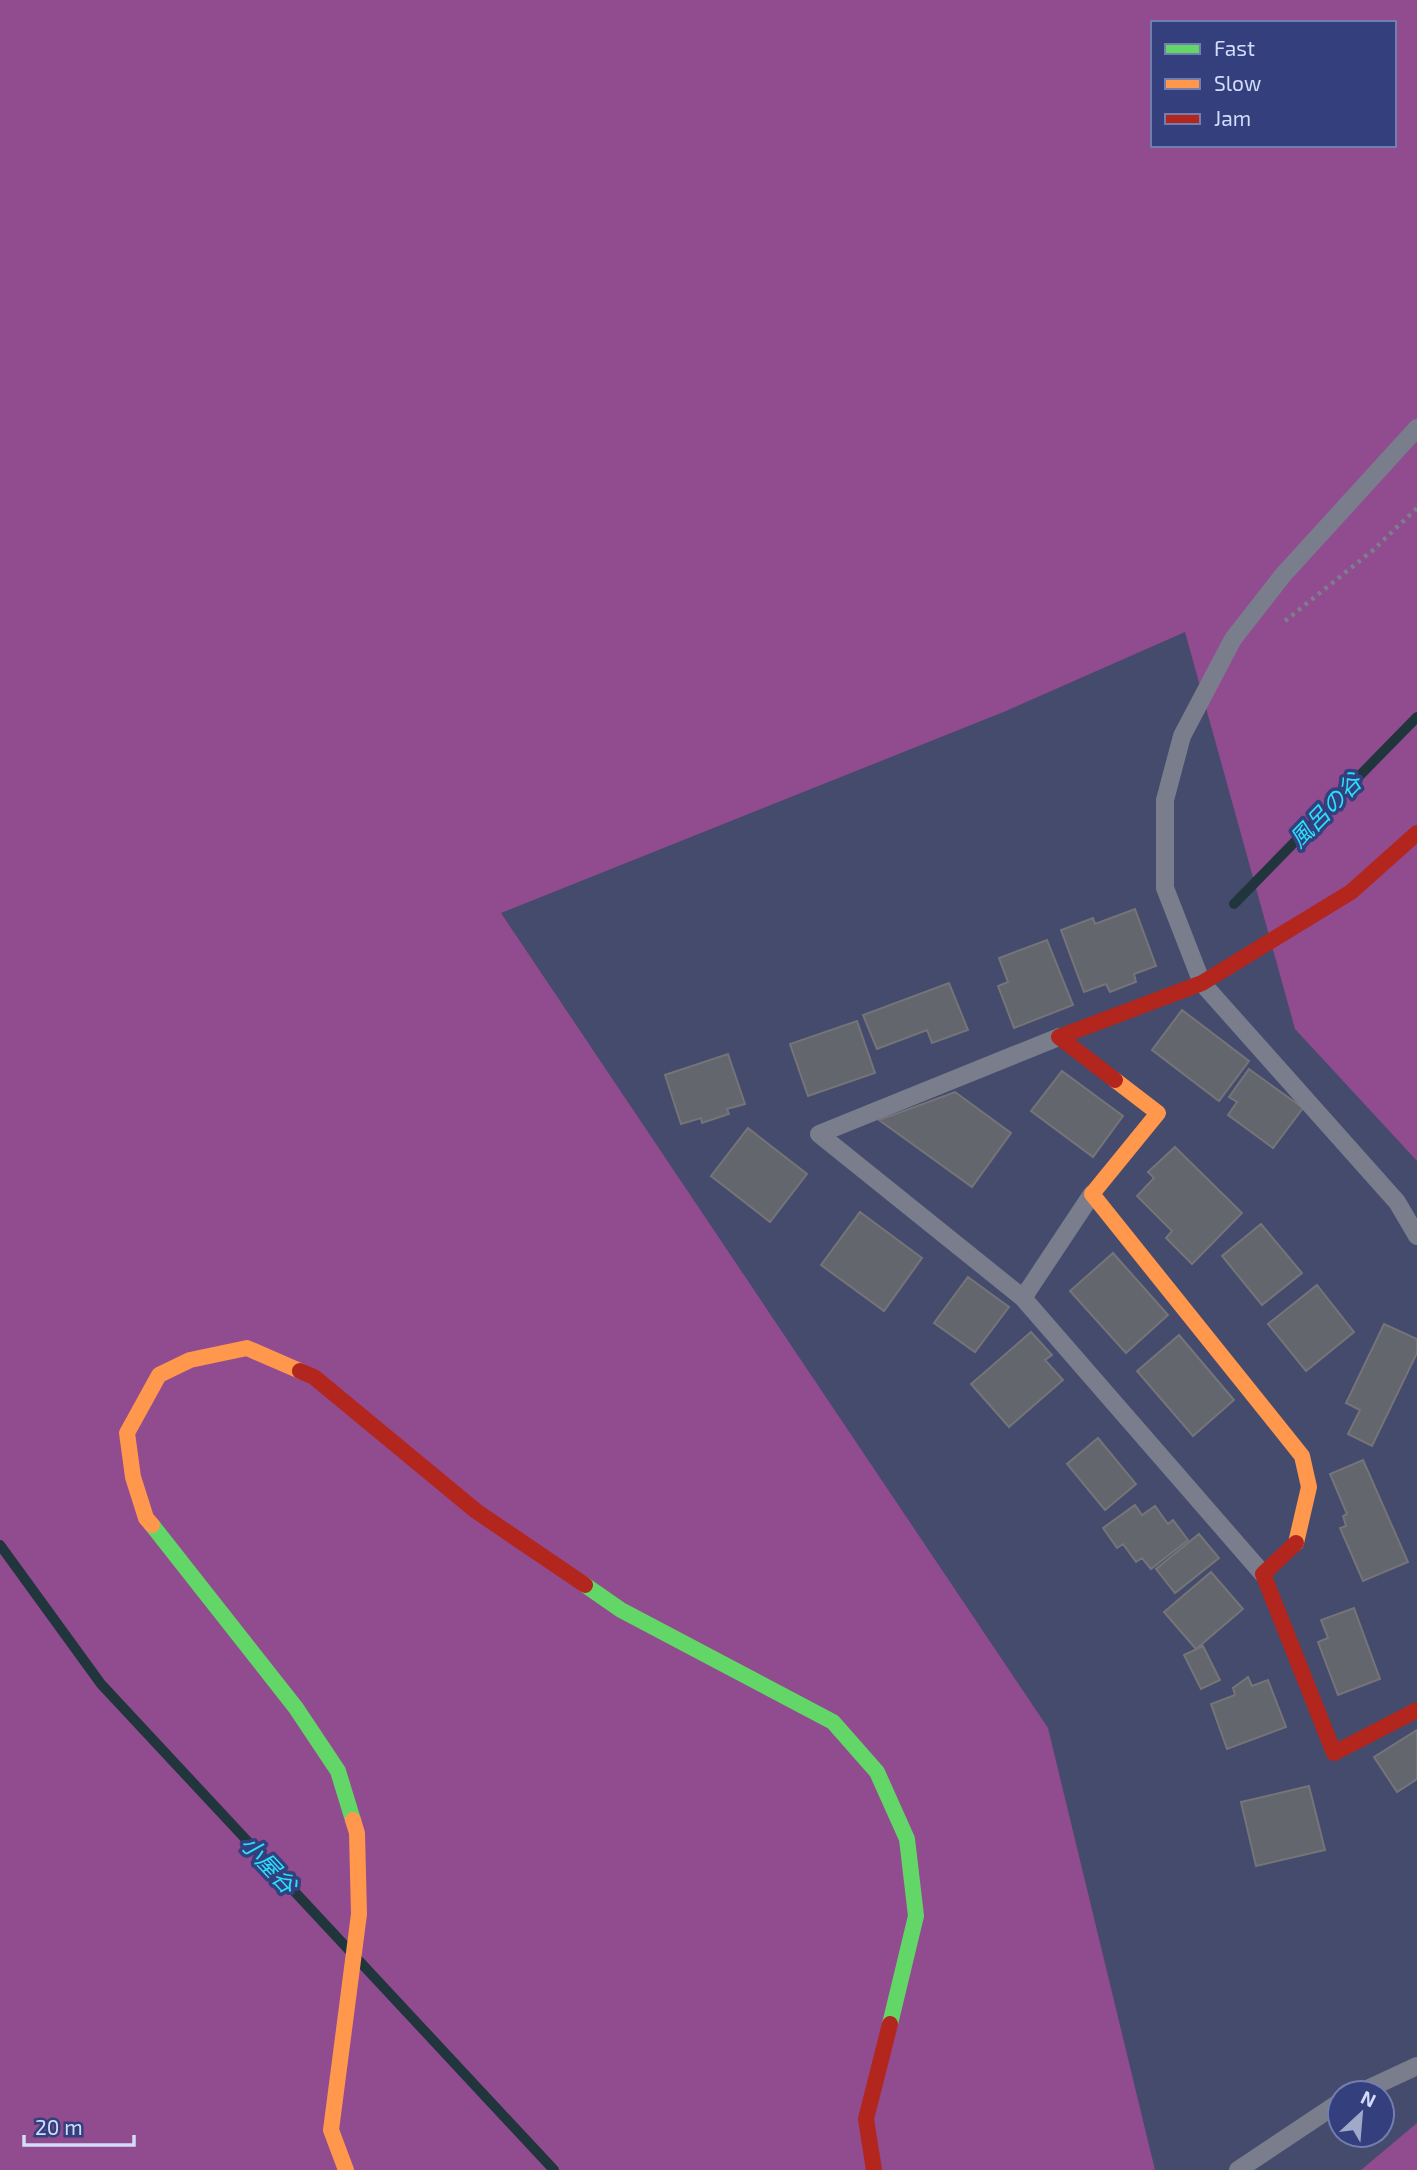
<svg xmlns="http://www.w3.org/2000/svg" width="1417" height="2170" font-family="'Exo 2','Noto Sans JP',sans-serif">
  <style>
    .forest { fill: #914b8f; fill-rule: evenodd }
    .lines { fill: none; stroke-linecap: round; stroke-linejoin: round }
    .stream { stroke: #21353d; stroke-width: 10 }
    .building { fill: #64666d; stroke: #747479; stroke-width: 2 }
    .path { stroke: #7a7e8e; stroke-width: 4.5; stroke-dasharray: 3.5 5; stroke-linecap: butt }
    .street { stroke: #7a7e8c; stroke-width: 18 }
    .fast { stroke: #63d668; stroke-width: 16 }
    .slow { stroke: #ff974d; stroke-width: 16 }
    .jam { stroke: #b3261e; stroke-width: 16 }
    .labels { text-anchor: middle; dominant-baseline: central; stroke-width: 7; stroke-linejoin: round; paint-order: stroke }
    .water-label { font-size: 23px; font-style: italic; fill: #29e0fd; stroke: #33407d }
  </style>
  <rect width="100%" height="100%" fill="#444b6c"/>
  <path class="forest" d="M0 0H1417V1161L1295 1029 1185 632 1006 711 501 913 1048 1728 1155 2170H0ZM1153 23H1394V145H1153Z
    M1417 2123V2170H1361Z"/>
  <g class="lines">
    <path class="stream" d="M1234 904 1417 717
      M0 1545 101 1684 554 2170"/>
  </g>
  <path class="building" d="M1135 909 1156 966 1134 974 1136 982 1110 992 1106 984 1084 992 1061 930 1093 918 1095 924Z
    M1047 940 1073 1005 1014 1028 998 986 1008 982 999 958Z
    M949 983 968 1030 932 1043 927 1030 877 1049 863 1015Z
    M1182 1010 1249 1061 1219 1101 1152 1050Z
    M857 1021 875 1073 808 1096 790 1044Z
    M728 1054 745 1104 727 1109 729 1114 702 1123 701 1118 681 1124 665 1075Z
    M1249 1069 1303 1108 1273 1148 1228 1115 1237 1102 1229 1097Z
    M1062 1071 1123 1116 1093 1157 1031 1111Z
    M955 1092 1011 1133 972 1187 879 1120Z
    M748 1128 807 1174 770 1222 711 1176Z
    M1175 1147 1242 1213 1192 1264 1166 1238 1172 1231 1137 1196 1154 1178 1148 1172Z
    M860 1212 922 1258 884 1311 821 1265Z
    M1261 1224 1302 1273 1262 1305 1222 1256Z
    M1113 1253 1168 1315 1126 1353 1070 1291Z
    M968 1277 1009 1307 975 1352 934 1323Z
    M1317 1285 1354 1332 1306 1371 1268 1324Z
    M1384 1324 1417 1339V1353L1372 1446 1348 1434 1360 1410 1346 1403Z
    M1031 1332 1052 1355 1045 1360 1063 1380 1009 1427 971 1384Z
    M1179 1335 1234 1400 1193 1436 1137 1371Z
    M1098 1438 1136 1484 1105 1510 1067 1464Z
    M1363 1460 1408 1562 1363 1581 1340 1528 1346 1526 1343 1516 1347 1514 1330 1474Z
    M1135 1505 1142 1515 1155 1506 1168 1524 1173 1520 1188 1540 1151 1569 1142 1558 1136 1562 1123 1544 1117 1548 1103 1528Z
    M1199 1534 1219 1558 1175 1593 1156 1569Z
    M1211 1572 1243 1609 1196 1649 1164 1612Z
    M1354 1608 1380 1679 1338 1695 1318 1642 1328 1638 1321 1620Z
    M1203 1646 1220 1680 1201 1689 1184 1655Z
    M1248 1677 1252 1686 1268 1680 1286 1727 1227 1749 1211 1704 1235 1695 1233 1688Z
    M1417 1730V1779L1397 1792 1374 1757Z
    M1309 1786 1325 1850 1256 1866 1241 1802Z"/>
  <g class="lines">
    <path class="path" d="M1285 621 1372 551 1417 508"/>
    <path class="street" d="M1417 428 1283 575 1233 639 1182 736 1165 800V888L1202 983 1397 1202 1417 1236
      M1059 1037 819 1134 1023 1298 1092 1194
      M1023 1298 1263 1574
      M1359 2093 1417 2066
      M1238 2170 1340 2102"/>
    <path class="fast" d="M152 1525 296 1708 338 1771 353 1820
      M585 1585 621 1610 833 1722 877 1772 907 1839 916 1916 890 2024"/>
    <path class="slow" d="M1115 1080 1158 1113 1092 1194 1302 1456 1309 1487 1296 1543
      M152 1525 146 1518 133 1477 127 1433 159 1375 190 1360 247 1348 300 1371
      M346 2170 331 2130 359 1914 357 1833 353 1820"/>
    <path class="jam" d="M1115 1080 1059 1037 1202 983 1351 892 1417 833
      M300 1371 314 1377 476 1511 585 1585
      M1296 1543 1263 1574 1334 1753 1417 1710
      M874 2170 866 2119 890 2024"/>
  </g>
  <g class="labels">
    <g class="water-label">
      <text transform="translate(1325 810) rotate(-46)">風呂の谷</text>
      <text transform="translate(269 1864) rotate(47)">小屋谷</text>
    </g>
  </g>
  <rect x="1151" y="21" width="245" height="126" fill="#33407d" stroke="#737eaf" stroke-width="2"/>
  <rect x="1165" y="44" width="35" height="10" fill="#63d668" stroke="#737eaf" stroke-width="2"/>
  <text x="1214" y="56" font-size="21" fill="#d3dcf9">Fast</text>
  <rect x="1165" y="79" width="35" height="10" fill="#ff974d" stroke="#737eaf" stroke-width="2"/>
  <text x="1214" y="91" font-size="21" fill="#d3dcf9">Slow</text>
  <rect x="1165" y="114" width="35" height="10" fill="#b3261e" stroke="#737eaf" stroke-width="2"/>
  <text x="1214" y="126" font-size="21" fill="#d3dcf9">Jam</text>
  <g transform="translate(1361 2114) rotate(26)"><circle r="33" fill="#33407d" stroke="#737eaf" stroke-width="2"/>
  <path d="M0-5L12 26L0 18L-12 26Z" fill="#a1a9c8"/>
  <text y="-10" font-size="19" font-weight="bold" text-anchor="middle" fill="#d3dcf9">N</text>
  </g>
  <path d="M24 2135v10h110v-10" fill="none" stroke="#d3dcf9" stroke-width="3.5"/>
  <text x="35" y="2135" font-size="21" fill="#d3dcf9" stroke="#33407d" stroke-width="5" paint-order="stroke">20 m</text>
</svg>
